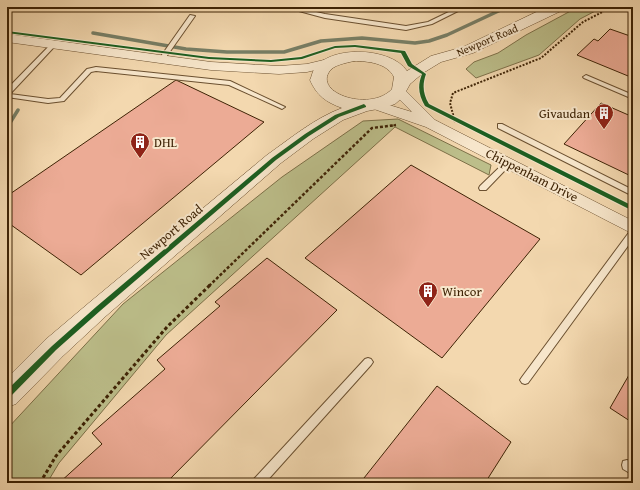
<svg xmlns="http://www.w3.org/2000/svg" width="640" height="490" font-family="'Gentium Book Plus',serif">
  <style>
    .green { fill: #bcbe8a; stroke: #7d7048 }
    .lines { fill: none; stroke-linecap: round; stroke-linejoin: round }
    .stream-far1 { stroke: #777e65; stroke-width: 3.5 }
    .stream { stroke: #777e65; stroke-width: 4 }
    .building { fill: #ecab95; stroke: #3e2305 }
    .service-casing { stroke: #6b5030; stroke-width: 2 }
    .minor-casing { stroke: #6b5030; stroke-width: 1 }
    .tertiary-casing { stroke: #6b5030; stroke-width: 1 }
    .path-far2 { stroke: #3e2305; stroke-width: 2; stroke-dasharray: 2 1.5; stroke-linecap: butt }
    .path-far1 { stroke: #3e2305; stroke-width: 2.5; stroke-dasharray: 3 2; stroke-linecap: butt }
    .path { stroke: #3e2305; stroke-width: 3; stroke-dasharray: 3.5 2.5; stroke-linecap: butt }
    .service { fill: #f7e6cb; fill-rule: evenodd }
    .minor { fill: #f7e6cb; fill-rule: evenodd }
    .tertiary { fill: #f7e6cb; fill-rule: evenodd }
    .cycleway-casing { stroke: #f7e6cb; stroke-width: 2 }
    .cycleway { fill: #1b5e20; fill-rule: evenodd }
    .labels { text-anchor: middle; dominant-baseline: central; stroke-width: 4; stroke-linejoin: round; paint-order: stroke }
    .far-street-label { font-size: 11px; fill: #3e2305; stroke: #f7e6cb }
    .poi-label { font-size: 13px; fill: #3e2305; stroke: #f7e6cb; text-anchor: start }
    .street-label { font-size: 13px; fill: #3e2305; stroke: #f7e6cb }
  </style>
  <rect width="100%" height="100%" fill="#f3d8af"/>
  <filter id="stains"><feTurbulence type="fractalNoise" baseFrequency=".005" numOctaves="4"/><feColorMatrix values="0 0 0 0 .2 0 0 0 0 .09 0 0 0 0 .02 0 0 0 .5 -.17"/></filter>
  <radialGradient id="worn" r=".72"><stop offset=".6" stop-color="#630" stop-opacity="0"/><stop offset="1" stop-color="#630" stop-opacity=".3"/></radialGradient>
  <path class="green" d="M578 7H603L580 19 539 55 476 78 466 69 474 62 498 53 526 35Z
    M398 119 491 165 489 175 395 127 166 335 59 463 47 483H7V429L123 304 282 177 363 121Z"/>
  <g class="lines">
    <path class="stream-far1" d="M93 33 186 49 227 52H284L321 41 362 38 415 43 429 41 447 35 507 7
      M8 126 18 110"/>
    <path class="stream" d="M7 127 8 125"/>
  </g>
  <path class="building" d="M610 29 633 37V78L577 55 594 39 598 41Z
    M176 80 264 122 81 275 7 222V196Z
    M601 103 633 117V177L564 144Z
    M411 165 540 239 442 358 305 258Z
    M267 258 337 310 166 483H59L102 444 92 433 165 369 157 360 220 306 215 302Z
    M633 368V423L610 408Z
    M437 386 511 442 485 483H360Z"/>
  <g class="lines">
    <defs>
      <path id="service" d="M284 7H294L325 14 406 26 428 22 459 7H466L432 24 406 30 325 18Z
        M190 15 195 16 164 60H160L159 59Z
        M53 43 56 45 55 46 10 94 48 99 60 98 87 69 96 67 230 81 285 107 282 109 280 108 229 85 96 71 91 72 64 101 48 103 7 97V89L51 44Z
        M586 75 633 95V99L584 78 583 77Z
        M498 124H502L633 190V196L498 128Z
        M506 161H510L512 163 486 190H480L479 188 480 186Z
        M633 230V239L528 383 525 384 522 383 520 380 522 377 630 231Z
        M368 358 371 359 373 362 371 365 265 483H253L254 479 365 359Z
        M627 460 633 463V475L623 469 622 465 623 461Z"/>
      <path id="minor" d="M7 34 211 62 279 66 307 64 332 58 336 59 338 62 336 65 307 72 279 74 211 70 7 42Z
        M399 88 404 89 435 120 633 221V234L426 127 371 108 369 105 371 102 376 101 412 112 392 92 394 89Z"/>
      <path id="tertiary" d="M547 7H565L563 10 473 53 441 62 423 73 410 84 403 97 395 104 383 108 367 111 343 120 313 139 281 163 106 316 63 356 16 404 7 407V378L45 340 90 302 267 155C291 138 315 118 342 108 326 102 317 96 310 80 312 76 312 72 315 68 331 45 391 47 407 71L431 56 463 47ZM354 61C368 61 387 63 394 77L392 89C371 112 315 94 329 72 333 65 346 63 354 61Z"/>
    </defs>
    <use href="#service" class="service-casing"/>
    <use href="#minor" class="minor-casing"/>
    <use href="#tertiary" class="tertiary-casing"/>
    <path class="path-far2" d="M455 122 450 103 453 93 541 58 583 22 612 7
      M390 126 396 125"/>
    <path class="path-far1" d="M209 286 372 128 396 125"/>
    <path class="path" d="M40 483 56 456 167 327 210 285"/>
    <use href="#service" class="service"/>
    <use href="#minor" class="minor"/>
    <use href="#tertiary" class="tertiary"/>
    <defs>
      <path id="cycleway" d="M7 31 209 57 271 60 301 57 335 46 355 45 405 51 412 64 426 74C422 85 423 94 429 104L633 206V211L425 106C419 95 417 87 422 74L408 66 401 53 355 47 335 48 302 59 271 62 209 59 7 33Z
        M364 104 366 106V107L339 117 309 136 276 160 100 311 56 350 10 397 7 398V390L52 346 96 307 272 158 305 134 335 115Z"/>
    </defs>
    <use href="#cycleway" class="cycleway-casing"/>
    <use href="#cycleway" class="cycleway"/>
  </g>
  <defs>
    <symbol id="building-pin" viewBox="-11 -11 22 30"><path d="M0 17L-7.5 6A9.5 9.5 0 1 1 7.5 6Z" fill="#8f2418" stroke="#f7e6cb"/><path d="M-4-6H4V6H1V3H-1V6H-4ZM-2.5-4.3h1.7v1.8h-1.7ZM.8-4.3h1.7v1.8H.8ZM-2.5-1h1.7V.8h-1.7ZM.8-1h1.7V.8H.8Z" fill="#fff"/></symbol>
  </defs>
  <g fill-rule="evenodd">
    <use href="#building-pin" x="593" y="102" width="22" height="30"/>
    <use href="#building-pin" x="129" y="131" width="22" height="30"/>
    <use href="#building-pin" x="417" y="280" width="22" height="30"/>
  </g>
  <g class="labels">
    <g class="far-street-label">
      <text transform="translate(487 40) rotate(-23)">Newport Road</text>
    </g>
    <g class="poi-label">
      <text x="590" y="113" text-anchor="end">Givaudan</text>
      <text x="154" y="142">DHL</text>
      <text x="442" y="291">Wincor</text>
    </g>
    <g class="street-label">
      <text transform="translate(532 175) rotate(27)">Chippenham Drive</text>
      <text transform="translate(171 232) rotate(-40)">Newport Road</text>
    </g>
  </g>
  <rect width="640" height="490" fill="none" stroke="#f3d8af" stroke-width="24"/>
  <rect x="8" y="8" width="624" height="474" fill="none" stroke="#3e2305" stroke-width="2"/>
  <rect x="12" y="12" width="616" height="466" fill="none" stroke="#3e2305"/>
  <rect width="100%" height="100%" filter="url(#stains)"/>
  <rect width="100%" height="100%" fill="url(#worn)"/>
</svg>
